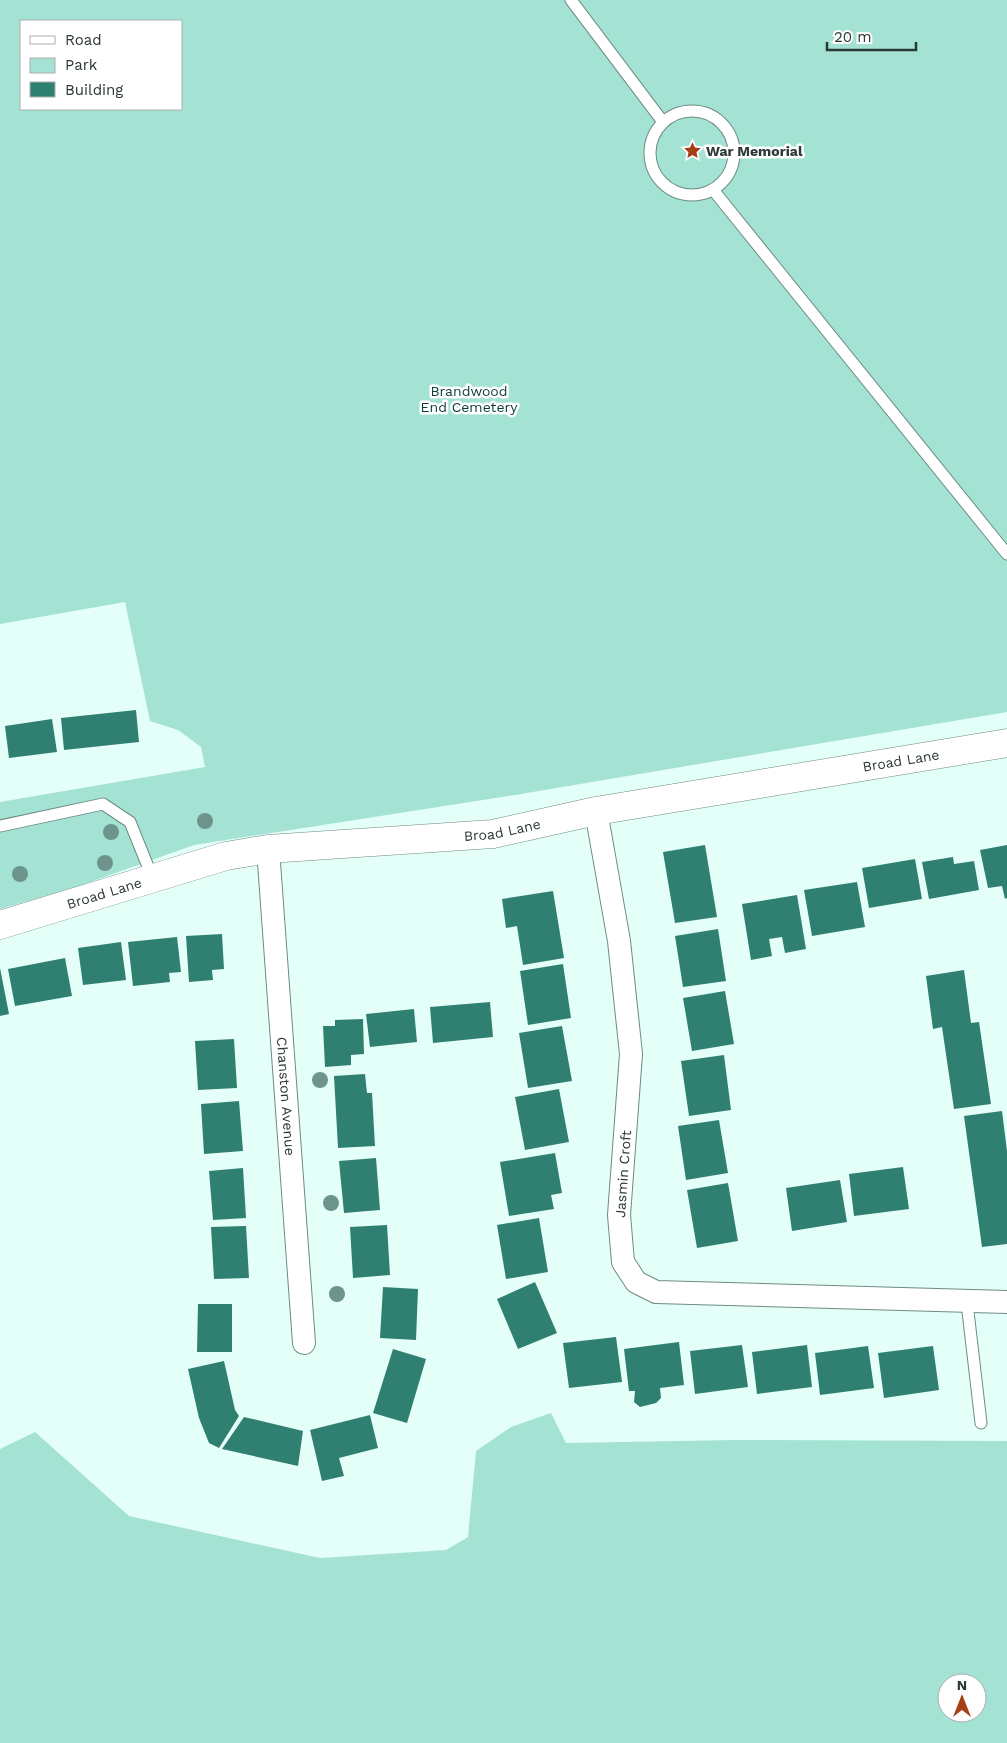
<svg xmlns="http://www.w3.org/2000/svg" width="1007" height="1743" font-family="'Work Sans',sans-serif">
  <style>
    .green { fill: #a4e3d4; fill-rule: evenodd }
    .building { fill: #308071 }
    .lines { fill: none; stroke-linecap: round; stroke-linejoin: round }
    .lane-casing { stroke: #6d8b84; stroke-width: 13 }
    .street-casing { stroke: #6d8b84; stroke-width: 24 }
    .secondary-casing { stroke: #6d8b84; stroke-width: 29 }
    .lane { stroke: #fff; stroke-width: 11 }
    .street { stroke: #fff; stroke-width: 22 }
    .secondary { stroke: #fff; stroke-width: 28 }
    .tree { fill: #6d948c }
    .labels { text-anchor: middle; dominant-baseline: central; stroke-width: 5; stroke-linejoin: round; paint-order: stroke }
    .poi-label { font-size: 14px; font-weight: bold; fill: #2b3835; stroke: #fff; text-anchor: start }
    .park-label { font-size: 14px; fill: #0c3d34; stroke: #fff }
    .street-label { font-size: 14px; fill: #2b3835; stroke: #fff }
  </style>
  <rect width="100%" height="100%" fill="#e4fef8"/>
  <path class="green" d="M0 0H1007V712L515 795 194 845 79 886 0 909V802L205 767 201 747 178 730 150 721 125 602 0 624ZM21 21H181V109H21Z
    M551 1413 566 1443 734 1440 1007 1441V1743H0V1449L35 1432 129 1516 320 1558 446 1550 468 1537 476 1451 511 1427ZM947 1683H977V1713H947Z"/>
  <path class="building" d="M136 710 139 742 64 750 61 718Z
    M52 719 57 752 9 758 5 726Z
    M705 845 717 917 675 923 663 852Z
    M1007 845V898L1005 899 1002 886 988 888 980 850Z
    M953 857 954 864 974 861 979 890 929 899 922 862Z
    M915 859 922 899 869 908 862 868Z
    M857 882 865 927 812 936 804 890Z
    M553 891 564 958 523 965 517 926 506 928 502 899Z
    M797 895 806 949 785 953 782 937 769 939 772 956 751 960 742 904Z
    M718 929 726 981 683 987 675 936Z
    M222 934 224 969 212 970 213 980 189 982 186 936Z
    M177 937 181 972 169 973 170 982 133 986 128 942Z
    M121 942 126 980 83 985 78 948Z
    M65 958 72 996 15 1006 8 969Z
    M563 964 571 1018 528 1025 520 971Z
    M0 968 9 1014 0 1016Z
    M964 970 971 1023 979 1022 991 1104 954 1109 942 1027 933 1029 926 976Z
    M725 991 734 1044 692 1051 683 998Z
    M490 1002 493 1037 433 1043 430 1007Z
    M414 1009 417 1042 370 1047 366 1014Z
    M363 1019 364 1054 351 1055V1065L325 1067 323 1026H335V1020Z
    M562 1026 572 1081 528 1088 519 1033Z
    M234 1039 237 1088 198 1090 195 1041Z
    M724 1055 731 1110 689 1116 681 1061Z
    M365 1074 367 1093H372L375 1146 338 1148 334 1076Z
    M559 1089 569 1142 525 1150 515 1097Z
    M239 1101 243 1151 204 1154 201 1104Z
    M1002 1111 1007 1151V1244L982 1247 964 1116Z
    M719 1120 728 1173 686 1180 678 1126Z
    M555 1153 562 1193 551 1195 554 1209 509 1216 500 1162Z
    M376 1158 380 1210 344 1213 339 1161Z
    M903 1167 909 1209 854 1216 849 1174Z
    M243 1168 246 1218 213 1220 209 1171Z
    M840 1180 847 1222 792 1231 786 1188Z
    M728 1183 738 1241 697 1248 687 1190Z
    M539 1218 548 1272 506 1279 497 1225Z
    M387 1225 390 1275 353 1278 350 1227Z
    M246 1226 249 1278 214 1279 211 1227Z
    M535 1282 557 1333 518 1349 497 1299Z
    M383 1287 418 1289 416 1340 380 1338Z
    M198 1304H232V1352H197Z
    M616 1337 622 1382 569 1388 563 1343Z
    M679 1342 684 1385 660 1388 661 1398 656 1403 640 1407 634 1402 635 1391H629L624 1349Z
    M742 1345 748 1387 695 1394 690 1351Z
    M807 1345 812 1387 757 1394 752 1352Z
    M868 1346 874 1388 820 1395 815 1353Z
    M933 1346 939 1390 884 1398 878 1353Z
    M393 1349 426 1359 407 1423 373 1413Z
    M224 1361 235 1410 239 1416 219 1448 209 1443 199 1418 188 1369Z
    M370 1415 378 1448 339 1458 344 1476 322 1481 310 1430Z
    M244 1417 303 1431 298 1466 222 1449Z"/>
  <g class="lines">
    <defs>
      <path id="lane" d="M571 0 663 122
        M650 153a42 42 0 1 1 84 0a42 42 0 1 1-84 0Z
        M714 191 1007 554
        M0 826 103 804 130 822 153 879
        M967 1303 981 1423"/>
      <g id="street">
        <path d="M596 811 619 941 631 1054 619 1215 623 1262 636 1282 656 1292 1007 1302"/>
        <path id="s1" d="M268 849 304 1343"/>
      </g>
      <g id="secondary">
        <path id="s2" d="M0 925 226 856 268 849 493 834 596 811 1007 743"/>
      </g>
    </defs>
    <use href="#lane" class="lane-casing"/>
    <use href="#street" class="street-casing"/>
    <use href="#secondary" class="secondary-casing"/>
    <use href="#lane" class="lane"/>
    <use href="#street" class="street"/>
    <use href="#secondary" class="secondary"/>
  </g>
  <g class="tree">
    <circle cx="205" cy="821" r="8"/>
    <circle cx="111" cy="832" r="8"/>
    <circle cx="105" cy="863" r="8"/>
    <circle cx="20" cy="874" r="8"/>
    <circle cx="320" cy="1080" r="8"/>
    <circle cx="331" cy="1203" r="8"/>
    <circle cx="337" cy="1294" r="8"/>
  </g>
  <defs>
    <symbol id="sight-bare" viewBox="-9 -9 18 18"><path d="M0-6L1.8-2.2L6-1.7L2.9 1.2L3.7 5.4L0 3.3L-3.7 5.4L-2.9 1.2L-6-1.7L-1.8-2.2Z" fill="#a64016" stroke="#fff" stroke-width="2.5" paint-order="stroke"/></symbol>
  </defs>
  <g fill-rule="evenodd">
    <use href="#sight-bare" x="680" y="138" width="25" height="25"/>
  </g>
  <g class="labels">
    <g class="poi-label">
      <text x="706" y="151">War Memorial</text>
    </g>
    <g class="park-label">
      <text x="469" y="391">Brandwood<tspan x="469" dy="16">End Cemetery</tspan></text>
    </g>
    <g class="street-label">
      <text stroke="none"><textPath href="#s2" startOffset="919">Broad Lane</textPath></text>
      <text stroke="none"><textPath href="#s2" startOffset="514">Broad Lane</textPath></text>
      <text stroke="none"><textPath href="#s2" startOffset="109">Broad Lane</textPath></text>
      <text stroke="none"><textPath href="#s1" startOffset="248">Chanston Avenue</textPath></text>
      <text transform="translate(623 1174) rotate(-86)">Jasmin Croft</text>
    </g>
  </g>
  <rect x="20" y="20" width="162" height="90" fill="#ffffff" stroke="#aaafae"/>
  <rect x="30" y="36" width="25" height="8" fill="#ffffff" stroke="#aaafae"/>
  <text x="65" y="45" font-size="15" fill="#2b3835">Road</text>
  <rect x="30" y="58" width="25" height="15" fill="#a4e3d4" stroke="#aaafae"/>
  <text x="65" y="70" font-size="15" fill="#2b3835">Park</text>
  <rect x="30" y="82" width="25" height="15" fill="#308071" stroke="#aaafae"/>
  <text x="65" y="95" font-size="15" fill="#2b3835">Building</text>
  <g transform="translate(962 1698)"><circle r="24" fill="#ffffff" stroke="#aaafae"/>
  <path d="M0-4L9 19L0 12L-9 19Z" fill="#a64016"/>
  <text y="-8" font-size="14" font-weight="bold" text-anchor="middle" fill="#2b3835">N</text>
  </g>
  <path d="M827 42v8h89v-8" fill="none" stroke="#2b3835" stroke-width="2.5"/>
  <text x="834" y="42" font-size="15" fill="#2b3835" stroke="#ffffff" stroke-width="4" paint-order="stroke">20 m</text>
</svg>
